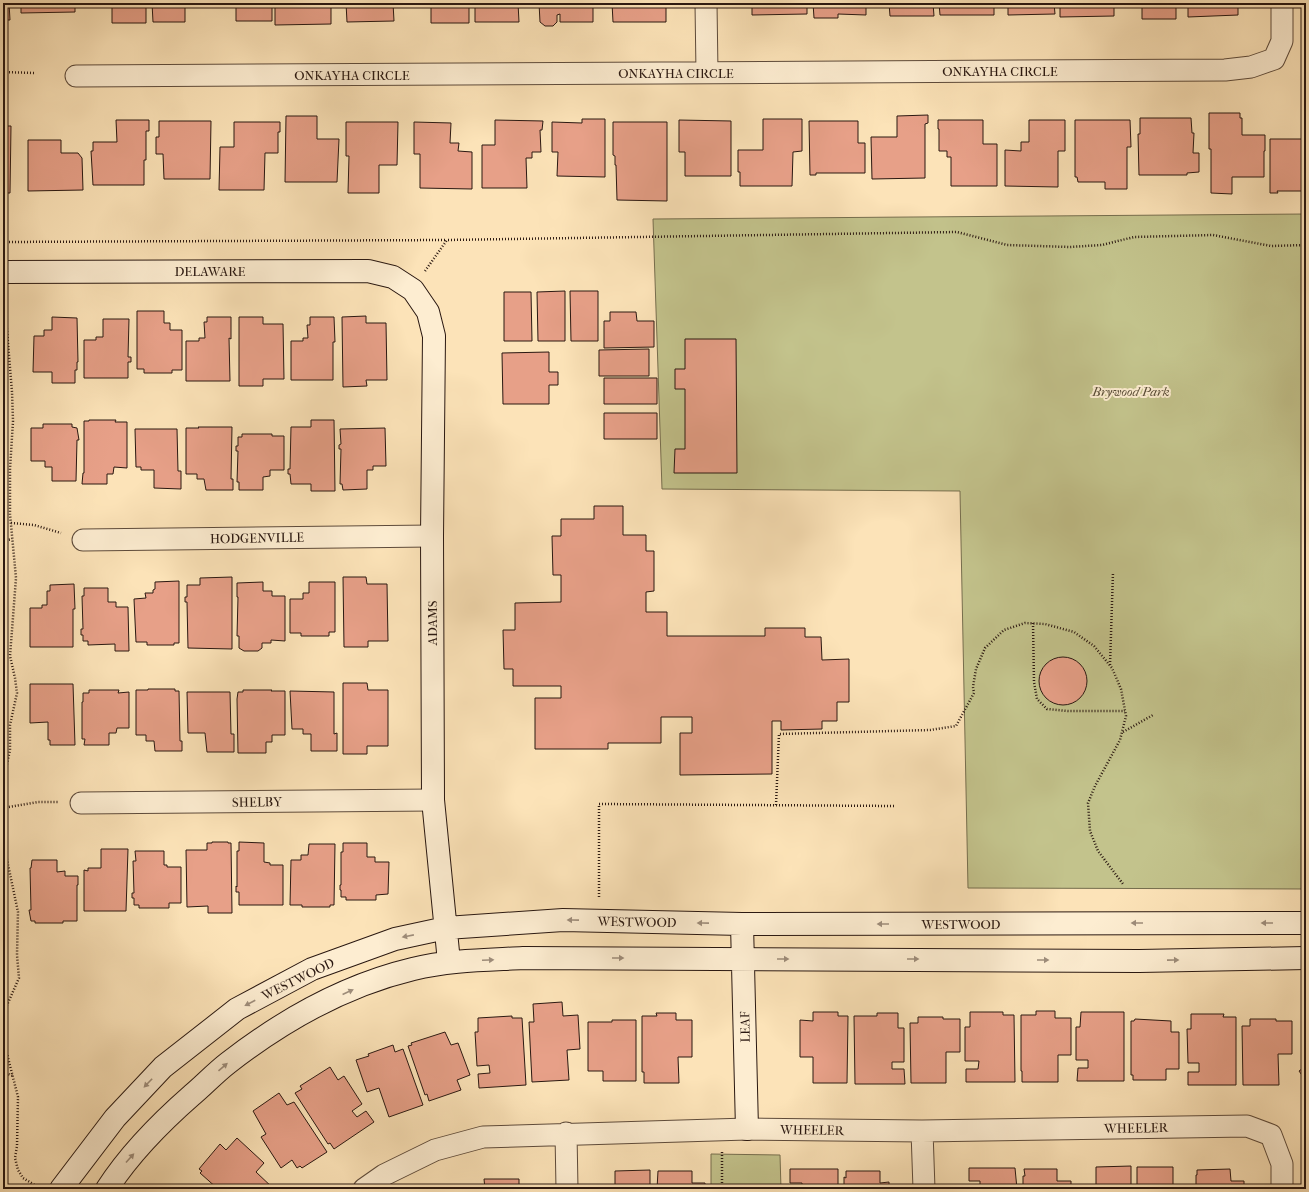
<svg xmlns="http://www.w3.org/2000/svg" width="1309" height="1192" font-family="'IM FELL French Canon',serif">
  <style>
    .green { fill: #c3c38c; stroke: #766e4e }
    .building { fill: #e7a088; stroke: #2a1811 }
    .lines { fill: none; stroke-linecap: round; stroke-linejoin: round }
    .street-casing { stroke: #5e4b3b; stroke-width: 23 }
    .secondary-casing { stroke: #2a1811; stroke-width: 24 }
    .path { stroke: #2a1811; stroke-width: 2.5; stroke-dasharray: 1 2; stroke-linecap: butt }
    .street { stroke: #fdedd1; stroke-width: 21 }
    .secondary { stroke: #fdedd1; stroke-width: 22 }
    .oneway { fill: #9e8d7b }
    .labels { text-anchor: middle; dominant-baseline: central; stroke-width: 4; stroke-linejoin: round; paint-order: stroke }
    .street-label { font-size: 13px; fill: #2a1811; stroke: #fdedd1 }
    .park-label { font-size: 13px; font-style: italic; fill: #584b36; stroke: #fdedd1 }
  </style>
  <rect width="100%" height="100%" fill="#fce3b8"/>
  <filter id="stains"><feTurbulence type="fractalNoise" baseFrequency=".005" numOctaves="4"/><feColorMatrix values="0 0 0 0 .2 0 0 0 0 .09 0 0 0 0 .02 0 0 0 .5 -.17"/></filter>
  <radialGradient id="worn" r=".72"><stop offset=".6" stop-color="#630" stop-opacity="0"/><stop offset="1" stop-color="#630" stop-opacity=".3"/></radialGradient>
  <path class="green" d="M1306 214V889L968 888 960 491 662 489 653 219Z
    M711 1154 780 1155 781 1189H711Z"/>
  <path class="building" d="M3 3H9L10 20H3Z
    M21 3H75V12L21 13Z
    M112 3H146V23H112Z
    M152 3H201V5H185V22H153Z
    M236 3H272V21H236Z
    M275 3H331V24L275 25Z
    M346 3H393L394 21 347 22Z
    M431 3H469V23H431Z
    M475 3H518L519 22H475Z
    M539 3H593V22H560V14L557 15V22L553 26H545L540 22Z
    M612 3H666V22H613Z
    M752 3H807V14L752 15Z
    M813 3H866V15L838 14V18H814Z
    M889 3H933L934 16H890Z
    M939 3H994V15H940Z
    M1008 3H1054L1055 14 1008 15Z
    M1060 3H1114V16L1060 17Z
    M1142 3H1176V19H1142Z
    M1188 3H1238V15L1188 17Z
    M1209 113H1240V118H1242V135H1265V151H1264V177H1232V194L1211 193V149H1209Z
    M928 115V123L925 124V178L872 179 871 137H897V116Z
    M286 116H317V139H339L337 182H285Z
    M1140 118H1191L1192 133H1194L1193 153H1199V172L1187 173V175H1139L1138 134H1140Z
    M582 119H605V177L557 176 558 152H552V122L582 123Z
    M763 119H802V151L793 152 792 186H740V172H738V150H763Z
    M116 120H149V131H146V160H144V185H93L91 151H93V142H117Z
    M495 120 543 121 542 130H540L541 152H532V158H526L527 188H482V145H495Z
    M679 120 731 121V176H685V152H679Z
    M938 120H983V144H997V186H951V157H947V151H939V129H938Z
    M1029 120H1065V151H1058V187L1005 186V150L1021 151V142H1029Z
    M1075 120H1130L1131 147H1127V189H1105V182H1078L1077 177H1075Z
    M159 121H211L210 179H164L163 154H156V137H159Z
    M809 121H858V143H865V173H816V175H810Z
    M234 122H280V132H278V153H265L264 190H219L220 147H234Z
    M346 122H398L397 165H379V193H348L349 156H346Z
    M414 122 451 123 450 143H459L458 151 472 152V189L420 188V154H414Z
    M613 122H667V201L617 200 616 165H615V156L613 155Z
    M3 126H11L10 193H3Z
    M1270 139H1306V191H1277L1278 193H1270Z
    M28 140H61V153H78L82 158 83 190 28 191Z
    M565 291V341H538L537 292Z
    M570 291H598V341H571Z
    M504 292H531L532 341H504Z
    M137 311H164V323H170V330H182V370H172V373H144V369H137Z
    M610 312H636L637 321H654V347L604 348V321H610Z
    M366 316V323H386L387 380H366L367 386 343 387 342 317Z
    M52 317 77 318 78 362H77V370H75V383H52V372H33L34 336H44V330H52Z
    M207 317H231V339L229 338 230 381H186V341H199V338H205L204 322H207Z
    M239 317H263V324H283L284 379H263V386H239Z
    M310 317H334L335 342H333V380H291V341H303V338H308L307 325H310Z
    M103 319H129L128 357H131V362H128V378H84V340H96V337H103Z
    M685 339H736L737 473H674L675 449H685V389H675V369H685Z
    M649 349V376H599V350Z
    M549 352V372H558V385H549V404H503L502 353Z
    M604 378H657V404H604Z
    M604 413H657V439H604Z
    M89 420H116L115 422H127V468L114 467 113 474H107V484H82L83 473H84V421H89Z
    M311 420H334L335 491H311V484H291L290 474H288V469H290L291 427H311Z
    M43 424H72V427L77 428 79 440H77L76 481H52V467H45V461H31V428H43Z
    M198 427H232L231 479H233V490H206L204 479H197V474H186V428H199Z
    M385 428 386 466H373V470H367V489L343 490 342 484H340L341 449H339V445L341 444 340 429Z
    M135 429H177L178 471H181V489L154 488V470H141V467H136Z
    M242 434H272V436H284V470H270V476L263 477V490H239V482H237L238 451H236V446H238V437H242Z
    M594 506H623V535H646V551H654V591L646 592V612H667V636H765V628H805V637H821L822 660 849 659V702H837V721H822V729L781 730V721H772V774L680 775V733H692V717H661V743H608V749H535V698H561V686H513V669H504L503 630H515V603L561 602V575H553L552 536H561V519H594Z
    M232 577V649L188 648 187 602H185V597H187V585H200V578Z
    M343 577H366L367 584H387L388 641H368V647H344Z
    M179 581V643H174V645H147V642H136L134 599 146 598 145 593H153V590L155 589V582Z
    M263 582V591H272V596H285V641L271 640V643H262V648L258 651H244L239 648V636H237L238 597H237V583Z
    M309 582H335V632H329V636H301V633H290V599H303V593H309Z
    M74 584 75 609H73V647H30V608H42V605H47V591H50V585Z
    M84 588H108V602H116V607H128L129 651H115V644L88 645V641H83V635H81V629H83L82 596H84Z
    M1039 681a24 24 0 1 1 48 0a24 24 0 1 1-48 0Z
    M343 683H367L368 690H388V746H367V754H343Z
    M30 684H73L75 745H50V740H48V722L30 723Z
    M148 689H175V691H179L180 741H182V751H155L154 741H146V735H136V690H148Z
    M89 690H119L118 693 129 692V728H117L116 733H109V745H84L85 739H82V702H83V693H89Z
    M243 690H272L271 691H285V735H272V742H266V753H238L237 699 238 692H243Z
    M290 691 334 692V734L337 733V751H311V734H303V729H292Z
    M187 692H230L231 734H234V752H207L205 733H188Z
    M212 842H228V843H231L232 913H208V906L187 907 186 850H207V843H212Z
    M239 842 264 843V862L270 863V865H283V905H239V892H236V886L237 887V851H239Z
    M343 843H367V857H375V862H389L388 894 376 895V900H346V897H341V890H340V885H341V852H343Z
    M309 844H335L334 905H330V907H302V905H290L291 860H301V855H308Z
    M101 849H128L126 911H84V870L88 871V868H101Z
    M135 851H164V865H167V867H181V903H169V908H139V905H134V898H132V893H134L133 861H136Z
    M32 860H57V872L65 871V876H78V885H77V921H63V923H35V921H31L29 910H31L30 868H31Z
    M562 1002 563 1016 578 1015 580 1049 567 1050 569 1080 532 1082 529 1022H534L533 1004Z
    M1036 1011H1055V1018H1071V1055H1058V1082H1022V1071H1021V1015H1036Z
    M813 1012H838V1016H848L847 1083H813V1057H800V1020L813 1021Z
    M970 1012H1003V1015H1014L1015 1082H966V1069H978L979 1061H965V1027H970Z
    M1081 1012H1124V1081H1077L1078 1068H1088V1060H1076V1027H1080Z
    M656 1013H676V1020H692V1057H678L679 1083H644V1072H642V1016H657Z
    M877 1013H898V1028H904V1062H892V1069H904L905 1084H855L854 1016H877Z
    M1191 1014H1224L1223 1017H1236V1085H1188V1072H1199V1063H1188L1187 1029H1191Z
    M512 1016V1018H522L526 1085 479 1088 478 1074 490 1073 489 1065 477 1066 475 1032H478V1018Z
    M918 1017H943V1019H960V1052H946V1083H911L910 1023H918Z
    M1135 1019 1171 1021V1032H1179V1069H1166V1080H1133V1075H1131V1021H1134Z
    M1250 1019H1276V1021H1292V1054H1278L1279 1085H1243L1242 1026H1250Z
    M612 1020H636V1081H603V1071H588V1022H612Z
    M445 1032 451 1045 458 1043 470 1075 457 1080 461 1090 429 1101 427 1094 425 1095 408 1046 412 1045 411 1043Z
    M393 1045 395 1052 403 1049 423 1105 389 1117 379 1088 367 1092 356 1060 369 1056 368 1054Z
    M1306 1066V1081L1299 1071Z
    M330 1067 338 1080 344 1076 362 1104 352 1111 357 1117 366 1111 374 1122 334 1149 330 1143 328 1144 295 1093 302 1089 300 1086Z
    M279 1093 287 1105 294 1102 327 1152 302 1168 300 1166 297 1168 292 1160 281 1168 261 1137 266 1134 253 1111Z
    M237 1138 264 1163 256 1172 274 1189H218L200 1173 202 1171 199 1169 204 1163 220 1144 226 1150Z
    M1131 1166V1189H1096V1167Z
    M1137 1167H1173V1189H1137Z
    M969 1168H1015L1017 1189H980V1181H969Z
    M790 1169H838V1189H802V1183H790Z
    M1024 1169H1057V1181H1071V1189H1023V1176H1025Z
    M1230 1169 1231 1181H1244V1189H1196V1175H1197V1170Z
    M650 1170V1189H615V1171Z
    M658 1171H692V1183H705V1189H657Z
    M846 1171H880V1183L889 1182V1189H844V1177L846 1178Z
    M484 1179H519V1189H485Z
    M474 1188V1189H430Z"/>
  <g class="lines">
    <defs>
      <path id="street" d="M706 3 707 73
        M76 76 1225 70 1251 67 1274 59 1282 41V3
        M83 540 432 536
        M81 803 433 800
        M922 1131 924 1189
        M566 1133 567 1189
        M364 1189 384 1175 435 1150 483 1137 747 1129 922 1131 1247 1126 1271 1135 1282 1164V1189"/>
      <path id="secondary" d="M3 272 368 271 393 277 413 290 428 312 434 336 432 536 433 800 449 962
        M742 924 747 1129
        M61 1189 115 1118 163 1067 237 1009 312 969 395 939 446 928 563 920 742 924 1306 923
        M107 1189C130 1153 160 1123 192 1095 204 1085 215 1073 228 1063 282 1021 346 985 413 969 449 960 486 960 523 958L1139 961 1306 958"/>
    </defs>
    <use href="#street" class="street-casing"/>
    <use href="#secondary" class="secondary-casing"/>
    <path class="path" d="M3 72 34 73
      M3 242 447 240
      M425 271 447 240 957 232 1007 245 1070 247 1102 245 1134 237 1213 235 1271 246 1306 245
      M11 523 34 525 61 533
      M3 541 12 539
      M1033 623 1034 682 1037 699 1047 709 1068 711H1125
      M1110 665 1113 572
      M1123 732 1153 715
      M3 782 10 750V725L17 693 15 678 10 656 16 578 10 514V469L13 421 12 392 4 294
      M776 805 779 734 930 730 956 726 974 693 973 687 976 669 985 648 1004 630 1025 623 1045 624 1074 632 1094 646 1112 668 1121 689 1126 716 1120 740 1095 786 1088 803 1090 831 1098 851 1123 884
      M3 808 38 802H59
      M3 826 6 855 18 912 17 955 19 978 7 1005 4 1029 5 1046 18 1097 17 1146 15 1158 18 1170 23 1178 38 1187
      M599 897V804L895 806
      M3 1072 13 1076
      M722 1152V1189"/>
    <use href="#street" class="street"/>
    <use href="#secondary" class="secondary"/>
  </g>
  <defs><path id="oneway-solid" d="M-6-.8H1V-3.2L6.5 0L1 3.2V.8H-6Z"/></defs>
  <g class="oneway">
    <use href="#oneway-solid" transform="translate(573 920) rotate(-179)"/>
    <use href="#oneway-solid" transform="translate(703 923) rotate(-179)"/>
    <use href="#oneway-solid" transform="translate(1137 923) rotate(180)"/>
    <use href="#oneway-solid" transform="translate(1267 923) rotate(180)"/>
    <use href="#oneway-solid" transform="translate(883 924) rotate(-180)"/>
    <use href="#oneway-solid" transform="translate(408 936) rotate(169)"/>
    <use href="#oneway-solid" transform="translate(618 958)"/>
    <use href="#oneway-solid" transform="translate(783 959)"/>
    <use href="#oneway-solid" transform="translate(913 959)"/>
    <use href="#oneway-solid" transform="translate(488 960) rotate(-3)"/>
    <use href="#oneway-solid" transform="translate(1043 960)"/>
    <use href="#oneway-solid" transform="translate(1173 960) rotate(-1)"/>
    <use href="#oneway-solid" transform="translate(348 992) rotate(-25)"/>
    <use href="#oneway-solid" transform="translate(250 1003) rotate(152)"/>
    <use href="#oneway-solid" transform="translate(223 1067) rotate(-41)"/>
    <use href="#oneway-solid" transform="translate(148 1083) rotate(134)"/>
    <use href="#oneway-solid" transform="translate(130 1158) rotate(-48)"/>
  </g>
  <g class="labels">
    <g class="street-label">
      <text x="1000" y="71">ONKAYHA CIRCLE</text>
      <text x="676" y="73">ONKAYHA CIRCLE</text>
      <text x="352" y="75">ONKAYHA CIRCLE</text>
      <text x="210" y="271">DELAWARE</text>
      <text transform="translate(257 538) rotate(-1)">HODGENVILLE</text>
      <text transform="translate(432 623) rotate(-90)">ADAMS</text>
      <text transform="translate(257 802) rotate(-1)">SHELBY</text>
      <text transform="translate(637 922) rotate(1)">WESTWOOD</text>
      <text x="961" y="924">WESTWOOD</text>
      <text transform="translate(298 979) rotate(-26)">WESTWOOD</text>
      <text transform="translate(745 1027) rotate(-91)">LEAF</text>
      <text transform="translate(1136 1128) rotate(-1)">WHEELER</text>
      <text transform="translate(812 1130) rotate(1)">WHEELER</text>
    </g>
    <g class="park-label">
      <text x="1131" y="391">Brywood Park</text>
    </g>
  </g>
  <rect width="1309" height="1192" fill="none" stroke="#fce3b8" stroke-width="16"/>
  <rect x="4" y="4" width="1301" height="1184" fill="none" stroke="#2a1811" stroke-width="2"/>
  <rect x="8" y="8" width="1293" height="1176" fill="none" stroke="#2a1811"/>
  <rect width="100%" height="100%" filter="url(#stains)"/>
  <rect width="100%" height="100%" fill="url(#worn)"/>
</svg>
